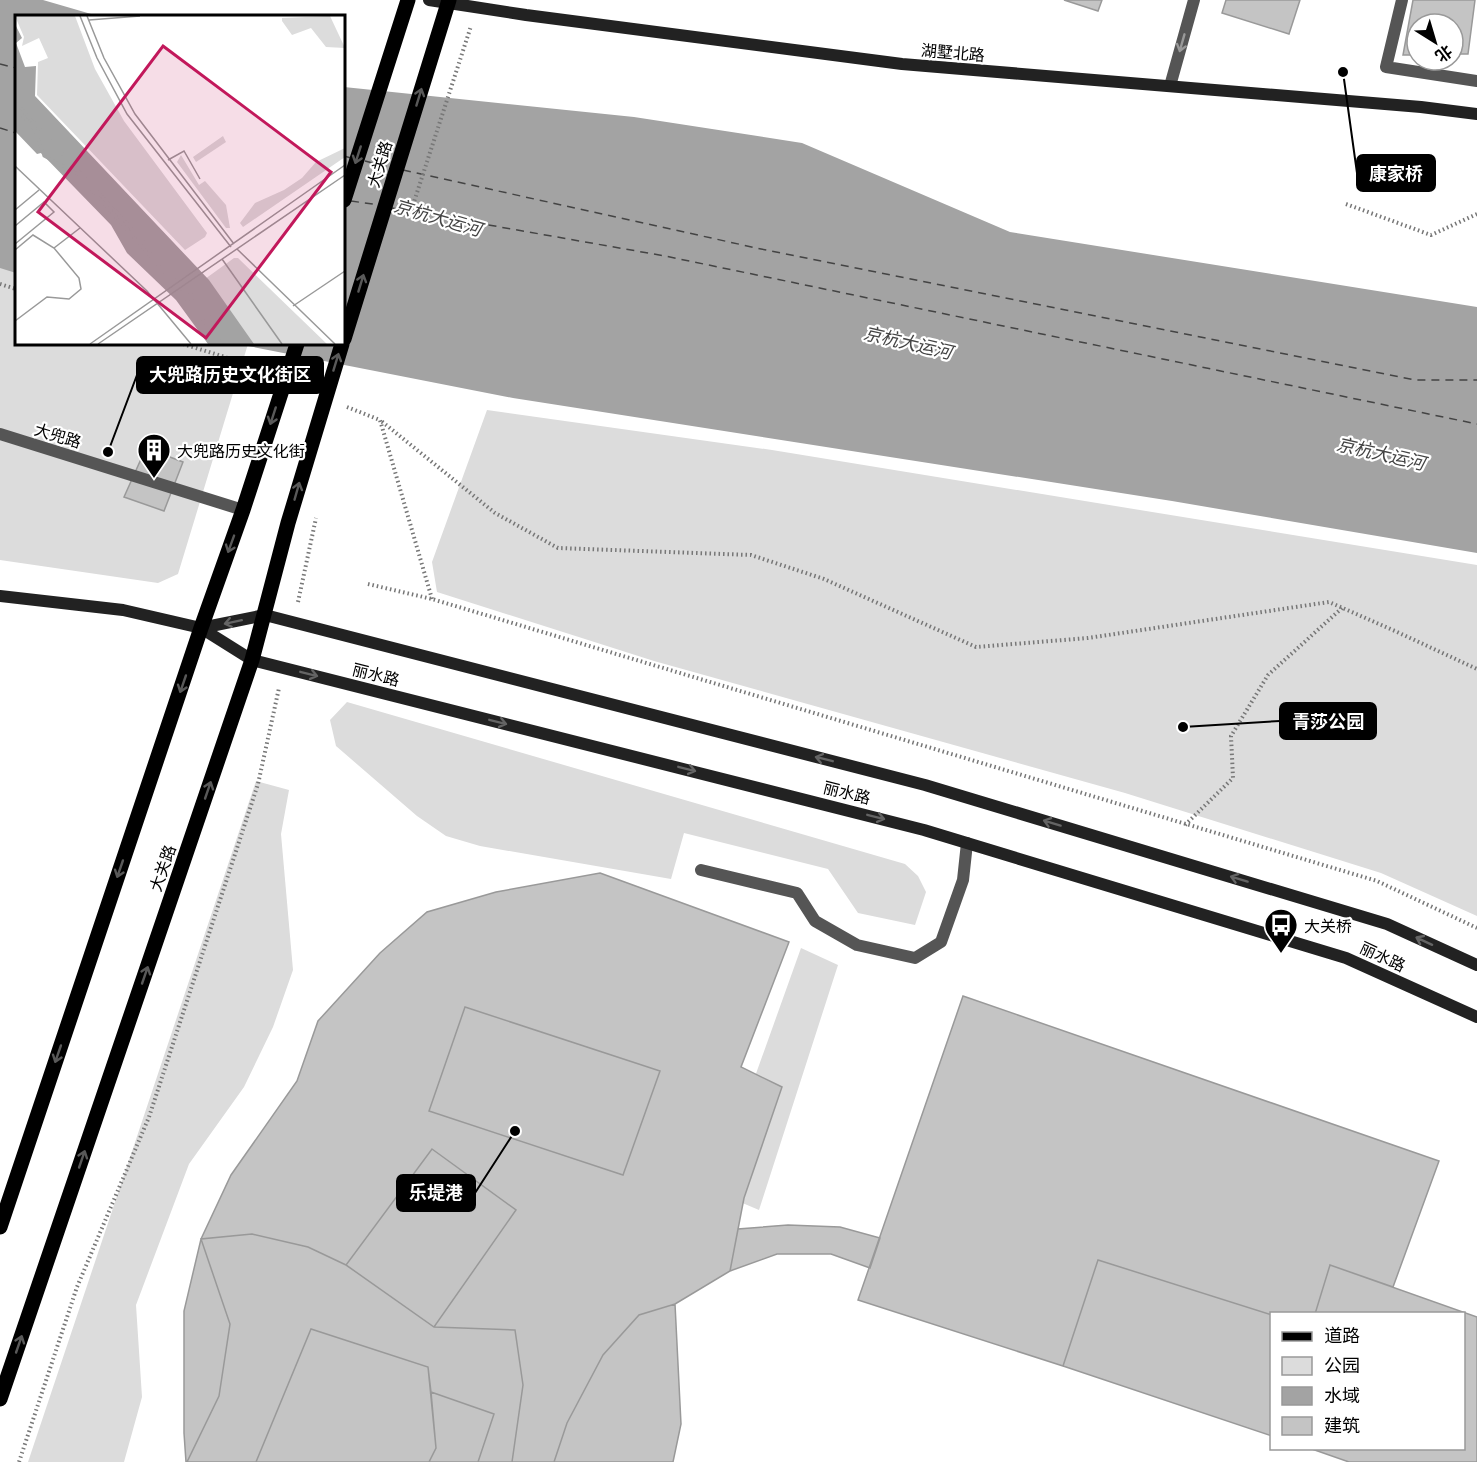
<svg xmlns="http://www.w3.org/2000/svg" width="1477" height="1462" font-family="Commissioner,'Noto Sans SC',sans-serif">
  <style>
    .green { fill: #dcdcdc }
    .water { fill: #a3a3a3 }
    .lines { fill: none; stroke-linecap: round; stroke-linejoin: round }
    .ferry { stroke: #444; stroke-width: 1.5; stroke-dasharray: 8 6; stroke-linecap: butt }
    .building { fill: #c4c4c4; stroke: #999; stroke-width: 1.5 }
    .path { stroke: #777; stroke-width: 4; stroke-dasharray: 1.5 3; stroke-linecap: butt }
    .lane { stroke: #555; stroke-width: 12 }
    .street { stroke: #555; stroke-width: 12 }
    .secondary { stroke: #222; stroke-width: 12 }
    .primary { stroke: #000; stroke-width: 15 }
    .oneway { stroke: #999 }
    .oneway2 { stroke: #595959 }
    .oneway3 { stroke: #646464 }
    .labels { text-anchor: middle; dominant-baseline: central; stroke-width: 4.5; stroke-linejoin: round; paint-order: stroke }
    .street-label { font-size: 16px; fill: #000; stroke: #fff }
    .poi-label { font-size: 16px; fill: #000; stroke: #fff; text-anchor: start }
    .water-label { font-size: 18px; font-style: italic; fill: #444; stroke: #fff }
    .inset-river { fill: none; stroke: #a3a3a3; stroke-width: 3 }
    .inset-road { fill: none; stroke: #999; stroke-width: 1.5 }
    .view { fill: #c2185b; fill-opacity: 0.15; stroke: #c2185b; stroke-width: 3 }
    .inset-edge { fill: none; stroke: #000; stroke-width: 3 }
    .leader { fill: none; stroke: #000; stroke-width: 2 }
    .callout-dot { fill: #000; stroke: #fff; stroke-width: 2 }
    .callout { fill: #000; stroke: #000; stroke-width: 2 }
    .callout-label { font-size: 18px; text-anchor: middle; font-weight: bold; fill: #fff }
  </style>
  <rect width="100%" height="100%" fill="#fff"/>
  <path class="green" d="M0 250 16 255V344H248L178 574 158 583 0 560Z
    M487 410 772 450 1477 565V916L1381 873 1125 793 654 661 437 592 432 562Z
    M347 702 905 864 918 876 926 892 915 925 858 913 828 869 684 833 671 879 480 846 446 836 417 816 336 746 330 720Z
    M256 781 289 790 281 834 293 970 273 1027 244 1087 189 1164 136 1305 142 1397 124 1462H28Z
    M801 948 838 965 759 1210 714 1191Z"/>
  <path class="water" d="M0 0H43L98 16H16V273L0 268Z
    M344 87 634 117 802 143 1010 232 1477 307V553L1172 501 513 398 238 344H344Z"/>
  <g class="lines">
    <path class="ferry" d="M0 64 16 68
      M0 128 16 133
      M344 156 351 158
      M365 161 389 167
      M403 170 761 249 1415 380H1477
      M351 201 379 205
      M392 208 665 256 1477 424"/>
  </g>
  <path class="building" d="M1064 0H1102L1098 11Z
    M1226 0H1300L1289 34 1222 13Z
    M1413 0H1475L1468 54H1453V24H1417V55H1403Z
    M146 448 183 462 164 511 124 497Z
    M600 873 789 942 741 1067 782 1087 744 1198 730 1271 675 1304 681 1424 673 1462H186L184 1433V1311L201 1239 231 1175 297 1081 318 1021 380 953 427 912 496 892Z
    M963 996 1439 1161 1393 1287 1330 1265 1315 1314H1272V1315L1098 1260 1063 1366 858 1300Z
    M465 1007 660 1071 623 1175 429 1111Z
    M432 1149 516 1210 434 1327 346 1265Z
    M788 1225 840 1227 880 1238 870 1268 831 1254H777L730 1271 738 1229Z
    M252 1234 308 1247 346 1265 434 1327 515 1330 523 1385 512 1462H478L494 1414 431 1392 428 1367 311 1329 256 1462H187L219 1396 230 1324 201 1239Z
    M1098 1260 1272 1315V1436L1063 1366Z
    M1330 1265 1477 1317V1462H1349L1309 1448H1464V1314H1315Z
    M675 1304 681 1424 673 1462H554L567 1423 603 1355 639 1315Z
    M311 1329 428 1367 436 1448 429 1462H256Z
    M431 1392 494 1414 478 1462H429L436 1448Z"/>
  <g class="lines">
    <path class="path" d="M1346 204 1431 235 1477 214
      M413 205 471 26
      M0 284 16 289
      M183 344 225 357 265 374
      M347 407 380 420
      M368 584 432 599 1377 881 1477 928
      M432 599 380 420 495 513 558 548 751 555 824 579 976 647 1088 638 1329 602 1395 631 1477 669
      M298 602 316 518
      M1185 825 1233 778 1231 736 1268 675 1342 608
      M19 1462 77 1287 149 1117 258 784 279 688"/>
    <path class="lane" d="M1402 0 1386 67 1477 81
      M1170 86 1194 0
      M701 870 797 893 815 921 857 945 915 958 941 942 963 880 967 843"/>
    <path class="street" d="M0 434 243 510"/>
    <path class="secondary" d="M429 0 526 15 902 64 1421 107 1477 114
      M0 596 123 610 201 628 252 660 924 830 1346 958 1477 1017
      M201 628 265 615 925 785 1387 924 1477 965"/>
    <path class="primary" d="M344 200 408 0
      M344 339 449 0
      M0 1227 201 628 243 510 297 344
      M0 1399 252 660 288 523 342 344"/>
  </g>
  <defs><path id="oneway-shaft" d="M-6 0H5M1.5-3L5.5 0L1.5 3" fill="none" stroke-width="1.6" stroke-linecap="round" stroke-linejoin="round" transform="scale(1.5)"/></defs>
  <use class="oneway" href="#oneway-shaft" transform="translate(1182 43) rotate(106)"/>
  <g class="oneway2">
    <use href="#oneway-shaft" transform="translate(419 97) rotate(-73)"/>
    <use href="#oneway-shaft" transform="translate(358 155) rotate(108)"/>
    <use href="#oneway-shaft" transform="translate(361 283) rotate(-73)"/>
    <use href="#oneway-shaft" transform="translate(336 362) rotate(-73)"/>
    <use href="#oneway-shaft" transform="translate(273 416) rotate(108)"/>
    <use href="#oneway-shaft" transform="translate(297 491) rotate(-74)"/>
    <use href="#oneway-shaft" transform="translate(231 544) rotate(110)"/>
    <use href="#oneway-shaft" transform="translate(183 684) rotate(109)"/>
    <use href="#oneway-shaft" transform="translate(208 790) rotate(-71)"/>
    <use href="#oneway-shaft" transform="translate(120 869) rotate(109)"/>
    <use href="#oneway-shaft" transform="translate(145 975) rotate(-71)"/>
    <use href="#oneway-shaft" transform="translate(58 1054) rotate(109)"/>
    <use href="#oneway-shaft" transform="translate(82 1159) rotate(-71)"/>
    <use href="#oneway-shaft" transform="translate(19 1344) rotate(-71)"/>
  </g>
  <g class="oneway3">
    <use href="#oneway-shaft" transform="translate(233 622) rotate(168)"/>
    <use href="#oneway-shaft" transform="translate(309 674) rotate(14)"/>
    <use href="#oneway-shaft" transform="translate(498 722) rotate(14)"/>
    <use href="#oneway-shaft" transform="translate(824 759) rotate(-166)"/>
    <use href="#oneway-shaft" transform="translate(687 769) rotate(14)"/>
    <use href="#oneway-shaft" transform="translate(876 817) rotate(14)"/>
    <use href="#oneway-shaft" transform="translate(1052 823) rotate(-163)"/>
    <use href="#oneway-shaft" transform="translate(1239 879) rotate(-163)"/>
    <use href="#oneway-shaft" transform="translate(1424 941) rotate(-155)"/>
  </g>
  <defs>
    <symbol id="building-pin" viewBox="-11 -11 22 30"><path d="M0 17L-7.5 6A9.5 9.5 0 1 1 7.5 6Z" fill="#000" stroke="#fff"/><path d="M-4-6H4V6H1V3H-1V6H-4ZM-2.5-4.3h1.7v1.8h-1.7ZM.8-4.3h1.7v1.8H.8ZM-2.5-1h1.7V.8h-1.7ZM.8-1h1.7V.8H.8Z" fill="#fff"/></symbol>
    <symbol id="bus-pin" viewBox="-11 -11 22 30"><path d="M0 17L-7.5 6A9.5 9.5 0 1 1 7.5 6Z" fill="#000" stroke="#fff"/><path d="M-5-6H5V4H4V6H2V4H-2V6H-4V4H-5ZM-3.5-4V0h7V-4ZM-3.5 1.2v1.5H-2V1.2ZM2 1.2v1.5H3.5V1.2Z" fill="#fff"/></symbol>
  </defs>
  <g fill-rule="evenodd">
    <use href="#building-pin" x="135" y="431" width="38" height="52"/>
    <use href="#bus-pin" x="1262" y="906" width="38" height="52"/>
  </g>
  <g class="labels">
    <g class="street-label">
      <text transform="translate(953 52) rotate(5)">湖墅北路</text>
      <text transform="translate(379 164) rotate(-73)">大关路</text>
      <text transform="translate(58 435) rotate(17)">大兜路</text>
      <text transform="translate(376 674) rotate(14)">丽水路</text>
      <text transform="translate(847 792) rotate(14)">丽水路</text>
      <text transform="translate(162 868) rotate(-71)">大关路</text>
      <text transform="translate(1383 956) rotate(25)">丽水路</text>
    </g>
    <g class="poi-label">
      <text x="177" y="450">大兜路历史文化街</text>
      <text x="1304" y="925">大关桥</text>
    </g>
    <g class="water-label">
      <text transform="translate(438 217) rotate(16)">京杭大运河</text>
      <text transform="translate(908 342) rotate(13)">京杭大运河</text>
      <text transform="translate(1381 453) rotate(13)">京杭大运河</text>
    </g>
  </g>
  <g transform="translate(15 15)">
    <rect width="330" height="330" fill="#fff"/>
    <path d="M0 1H60L80 54 109 106 192 218 190 222 170 235 22 80 23 47 33 43 24 23 7 31 9 22ZM315 1 330 33 311 32 296 13 277 20 267 6V3ZM208 121 211 127 181 147 178 142ZM330 133V142L228 212 225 208 240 188 269 175 287 163 301 147ZM166 140 184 170 190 166 211 190 215 213H211L162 147ZM219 243H223L312 329H237L190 264Z" fill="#dcdcdc"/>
    <path d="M0 9 7 23 1 28 10 52 21 51 20 81 194 265 239 329H193L161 285 112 238 96 210 26 138 22 139 0 116Z" fill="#a3a3a3"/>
    <path class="inset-river" d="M0 87 162 263M0 92 20 115 29 141 63 159 158 267M171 273 217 329M165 276 207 329"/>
    <path class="inset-road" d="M65 1 82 43 112 99 216 232M72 1 89 43 120 99 219 229M74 5 125 1M153 145 169 136 185 164M0 151 132 276 176 329M0 195 24 175M0 211 29 187 39 197 0 229M39 233 65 213M222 234 320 329M0 235 18 220 39 233 64 263 66 274 54 284 32 282 0 306M207 244 267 329M278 291 330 256M75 329 330 150M83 329 330 160"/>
    <path class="view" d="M148 31 316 157 191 323 23 197Z"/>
    <rect width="330" height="330" class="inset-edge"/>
  </g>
  <path class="leader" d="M1343 72L1357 173M108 452L137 375M1183 727L1280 721M515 1131L475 1193"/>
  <g class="callout-dot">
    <circle cx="1343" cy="72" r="6"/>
    <circle cx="108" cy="452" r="6"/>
    <circle cx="1183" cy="727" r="6"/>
    <circle cx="515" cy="1131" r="6"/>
  </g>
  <g class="callout">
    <rect x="1357" y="155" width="78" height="36" rx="6"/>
    <rect x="137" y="357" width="186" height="36" rx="6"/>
    <rect x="1280" y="703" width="96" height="36" rx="6"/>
    <rect x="397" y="1175" width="78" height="36" rx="6"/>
  </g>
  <g class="callout-label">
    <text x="1396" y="180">康家桥</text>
    <text x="230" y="381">大兜路历史文化街区</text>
    <text x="1328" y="728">青莎公园</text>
    <text x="436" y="1199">乐堤港</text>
  </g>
  <rect x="1270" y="1312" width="195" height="138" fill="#ffffff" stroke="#999999" stroke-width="1.5"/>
  <rect x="1282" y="1332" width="30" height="9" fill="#000000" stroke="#999999" stroke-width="1.5"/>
  <text x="1324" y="1342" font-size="18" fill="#000000">道路</text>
  <rect x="1282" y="1357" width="30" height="18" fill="#dcdcdc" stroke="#999999" stroke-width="1.5"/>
  <text x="1324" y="1372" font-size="18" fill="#000000">公园</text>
  <rect x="1282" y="1387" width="30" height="18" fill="#a3a3a3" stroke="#999999" stroke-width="1.5"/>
  <text x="1324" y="1402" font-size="18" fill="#000000">水域</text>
  <rect x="1282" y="1417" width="30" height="18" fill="#c4c4c4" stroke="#999999" stroke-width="1.5"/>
  <text x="1324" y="1432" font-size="18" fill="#000000">建筑</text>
  <g transform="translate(1435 42) rotate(143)"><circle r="28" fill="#ffffff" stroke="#999999" stroke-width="1.5"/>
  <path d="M0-4.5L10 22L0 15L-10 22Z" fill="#000000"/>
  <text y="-9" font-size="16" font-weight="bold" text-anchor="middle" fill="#000000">北</text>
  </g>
</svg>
